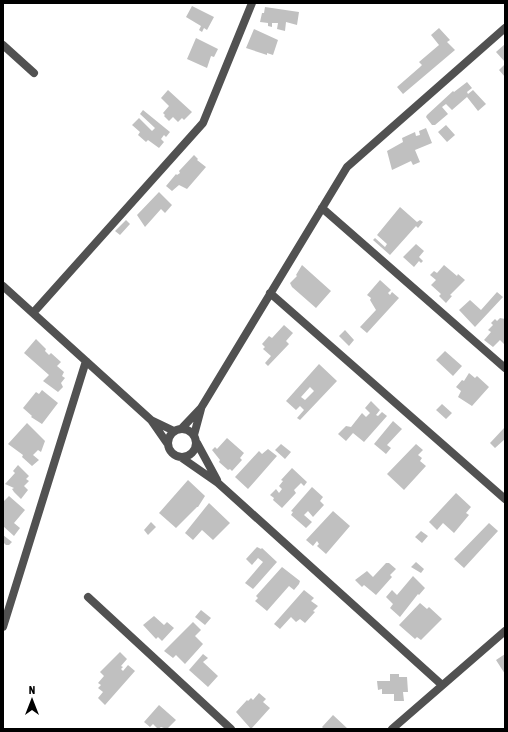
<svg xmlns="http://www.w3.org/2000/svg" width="508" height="732" font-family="'Asap Condensed',sans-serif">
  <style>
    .building { fill: #c0c0c0; fill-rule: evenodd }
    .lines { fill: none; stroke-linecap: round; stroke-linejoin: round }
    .street { stroke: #515151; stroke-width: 8 }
  </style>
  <rect width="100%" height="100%" fill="#fff"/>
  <path class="building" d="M192 6 214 17 207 30 204 28 202 32 199 30 201 26 186 17Z
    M265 7 299 12 297 25 286 22 285 31 277 29 278 23H272V27L268 26V23L260 22 262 13H264Z
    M439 28 450 40 447 42 455 50 403 94 397 87 420 67 422 65 419 62 439 45 431 35Z
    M254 29 278 40 273 55 267 53V55L246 48Z
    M196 38 218 49 214 57 211 56 207 68 187 59Z
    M505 44V62L496 52Z
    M505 64V77L499 70Z
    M467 82 472 88 467 92 468 94 473 90 486 104 478 111 467 97 452 110 446 104 442 107 448 114 435 125H432L426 117 427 115 453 91 454 92Z
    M168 90 192 112 184 120 182 118 178 122 173 117 169 121 164 116 165 115 163 113 169 106 161 98Z
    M143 110 170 132 166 137 164 135 161 139 164 142 159 148 148 140 146 142 138 135 140 132 132 125 139 118 152 131 155 128 140 114Z
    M446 125 455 135 447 142 438 132Z
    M426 128 432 143 415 150 420 162 413 165 411 161 392 170 387 151 403 142 402 138 415 132 416 136 420 135 419 131Z
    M194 155 198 159 197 160 206 167 187 189 179 185 172 191 166 186 176 174 177 175 180 173 179 171Z
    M159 192 172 205 165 213 161 209 145 227 137 215Z
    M400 207 417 222 420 220 423 222 418 228 416 226 390 255 373 240 375 238 385 247 387 244 377 235Z
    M126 220 130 224 120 235 115 231Z
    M416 244 424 251 419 257 423 261 421 263 419 261 414 267 403 257Z
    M302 265 331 291 316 308 292 287 290 283 297 276 296 275Z
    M444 265 457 276 458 274 465 280 450 295 452 296 446 303 439 296 441 294 431 285 436 280 430 275 434 271 437 273Z
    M380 280 391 290 388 293 390 295 392 292 399 298 367 333 360 327 376 310 370 300 371 298 367 295Z
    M497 292 503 297 475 327 459 310 470 300 481 310Z
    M500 318 505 319V345L500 340 493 347 484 340 491 332 488 330 493 325 491 323 495 319 497 321Z
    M284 325 293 333 286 341 289 344 268 366 265 363 271 356 263 349 265 347 262 344 269 336 272 338Z
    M345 330 354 340 349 346 339 336Z
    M36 339 46 349 45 351 49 355 51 353 61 362 57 366 64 372 62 376 65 378 61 383 63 387 58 392 43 381 49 375 24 353Z
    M445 351 462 366 453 376 436 360Z
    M319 364 337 381 300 420 297 418 304 410 300 406 296 410 286 401ZM310 387 314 391 305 400 301 397Z
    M469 373 475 378 477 376 489 387 472 406 458 397 461 391 456 387 462 380 464 381Z
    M42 390 58 403 42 424 31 417 32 416 23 408 36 392 39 394Z
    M371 401 380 410 376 415 378 416 382 412 387 416 364 442 353 433 346 441 338 434 346 426 351 427 362 413 366 417 370 413 365 408Z
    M442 404 452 413 446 419 436 410Z
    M393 421 402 429 387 445 391 448 386 454 374 444Z
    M27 423 45 441 41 452 38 450 33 455 39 460 32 466 22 457 23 455 8 444Z
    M505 427V439L495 448 490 443Z
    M227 438 244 453 240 458 242 460 232 471 230 469 228 470 219 462 220 460 212 450 215 447 217 449Z
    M281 444 291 452 285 459 275 450Z
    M416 444 423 450 418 455 422 458 420 461 426 466 404 490 387 474Z
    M268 449 277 456 248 489 235 477 259 451 262 454Z
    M18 465 29 476 26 479 29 481 24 486 28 490 21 499 14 492 12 489 14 488 5 484 15 473 13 471Z
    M292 468 307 482 304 486 301 483 294 490 296 493 282 508 273 500 274 498 270 495 276 489 279 493 282 489 279 486 283 481 281 480Z
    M188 480 205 496 198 507H197L176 528 159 513Z
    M312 487 323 497 320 501 324 505 313 517 308 511 304 515 312 522 306 528 291 515 293 512 291 511Z
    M456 493 471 507 466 513 469 515 454 533 443 523 437 530 429 522Z
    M9 496 25 510 14 523 20 528 14 536 3 526V502Z
    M209 503 230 523 213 540 202 530 193 540 185 533Z
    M333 511 350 526 326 554 317 546 319 544 317 541 313 546 306 540Z
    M151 522 156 527 148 535 144 530Z
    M489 523 498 531 464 568 454 559Z
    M421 531 428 536 422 543 415 537Z
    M3 535 12 542 9 545H6L3 542Z
    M257 547 261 549 262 548 277 562 253 589 245 583 263 562 258 558 252 565 246 559Z
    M416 562 424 569 421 573 411 567Z
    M386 563H389L396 569 390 575 392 577 376 595 364 585 362 587 355 580 367 571 373 577Z
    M282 567 300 581 299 584 294 590 289 586 267 611 255 601 258 598 256 596Z
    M413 576 425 588 419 595 418 594 400 617 390 608 393 604 386 597 392 590 397 595Z
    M304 590 314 598 311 601 318 606 313 611 315 612 305 623 300 619 296 622 291 617 280 629 274 624Z
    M420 603 427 609 429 607 442 619 421 640 417 637 415 639 399 625Z
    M201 610 211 618 205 625 195 617Z
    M154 616 164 625 167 622 174 628 162 641 158 637 156 639 143 625Z
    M193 622 201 630 195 636 203 644 185 664 176 655 173 658 164 651Z
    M120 652 127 659 121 666 123 667 121 669 123 671 128 665 135 671 105 705 98 698 103 692 98 688 101 685 98 683 104 676 100 672Z
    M203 654 208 658 203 662 218 676 208 687 189 670Z
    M505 654V674L496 660Z
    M390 674H399V677H407L408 692H403L404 701H394V694H382V689L378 690 377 681H390Z
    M259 693 266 699 263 702 270 708 251 729 236 712 247 700 248 701 251 698 253 700Z
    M159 705 176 720 167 729 161 727 158 729 153 724 150 727 144 722Z
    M333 715 348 729H324L322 727Z"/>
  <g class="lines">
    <path class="street" d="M3 45 34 73
      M322 208 505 368
      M3 286 151 420 167 443
      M270 293 505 499
      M33 313 203 123 252 3
      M151 420 174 431
      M182 428 201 408 347 167 505 28
      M168 443a14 14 0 1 1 28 0a14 14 0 1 1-28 0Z
      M194 435 201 409
      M197 443 217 480
      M182 458 218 483 442 685
      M88 597 231 729
      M3 627 86 361
      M392 729 505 631"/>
  </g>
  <rect width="508" height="732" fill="none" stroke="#000000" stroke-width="8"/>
  <g transform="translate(32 700)" stroke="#ffffff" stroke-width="3" paint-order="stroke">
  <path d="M0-3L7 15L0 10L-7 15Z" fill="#000000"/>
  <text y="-6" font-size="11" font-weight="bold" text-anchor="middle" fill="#000000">N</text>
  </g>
</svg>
